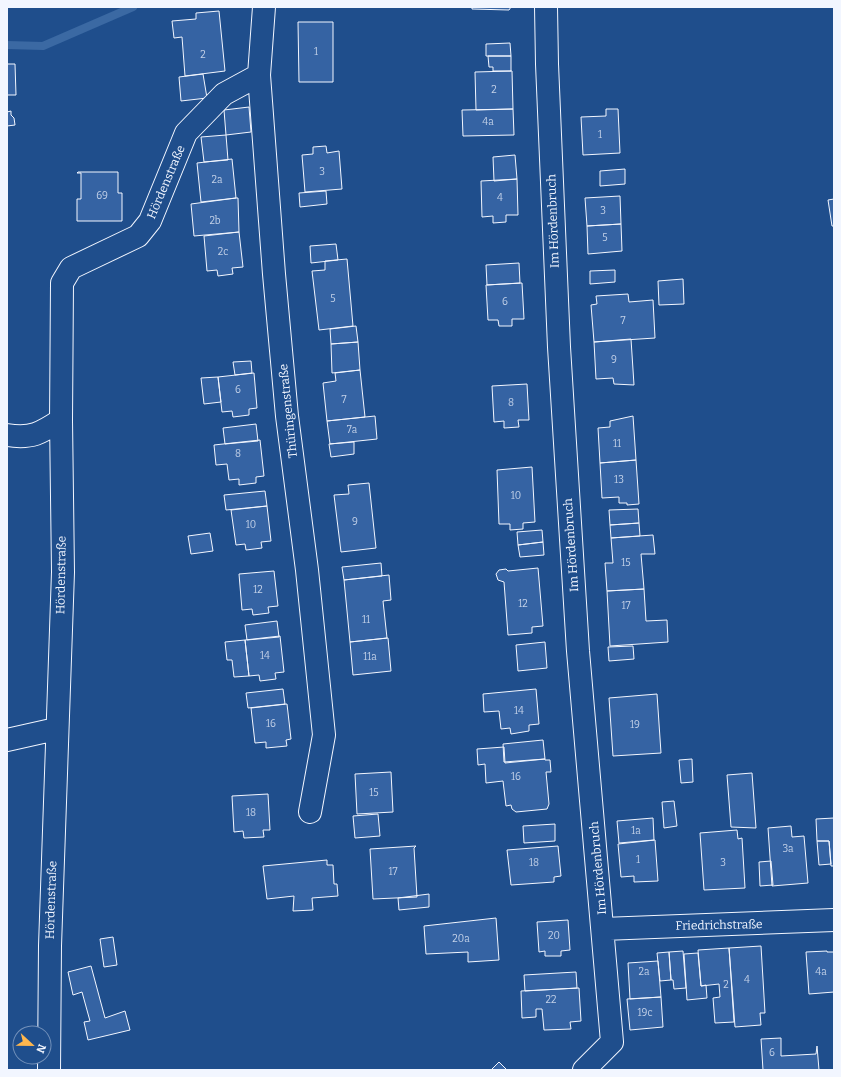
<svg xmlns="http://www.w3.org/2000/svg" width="841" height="1077" font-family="Bitter,serif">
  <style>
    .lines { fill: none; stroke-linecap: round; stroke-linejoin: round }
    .stream { stroke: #3b69a3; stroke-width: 8 }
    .building { fill: #3563a3; stroke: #f2f6ff }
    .minor-casing { stroke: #f2f6ff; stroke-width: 24 }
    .minor { stroke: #1f4e8c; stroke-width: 22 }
    .labels { text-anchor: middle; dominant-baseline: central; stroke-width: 3; stroke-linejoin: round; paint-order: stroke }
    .number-label { font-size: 10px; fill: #c3d1e8 }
    .street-label { font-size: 12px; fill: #f2f6ff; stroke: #1f4e8c }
  </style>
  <rect width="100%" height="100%" fill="#1f4e8c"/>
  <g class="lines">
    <path class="stream" d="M7 45 43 46 133 7"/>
  </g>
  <path class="building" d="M472 7H511L509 10 472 9Z
    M219 11 225 71 185 76 182 37 174 38 172 21 196 19V13Z
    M298 22H333V82H299Z
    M510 43 511 56H486V44Z
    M488 56H511V71H493V67H489Z
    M7 64H15L16 95H7Z
    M512 71 513 109 476 110 475 72Z
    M203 74 207 98 181 101 179 77Z
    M249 107 251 132 226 135 224 110Z
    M513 109 514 135 463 136 462 110Z
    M606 109H618L620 153 583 155 581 117 606 116Z
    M11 111V115L14 118 15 125 7 126V112Z
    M226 135 228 160 204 162 201 137Z
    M326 146 327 153 339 151 342 189 305 192 302 155 313 154V147Z
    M515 155 517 179 494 181 493 157Z
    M232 159 236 198 201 202 197 163Z
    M625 169V184L600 186V171Z
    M78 172H118V193H122V221H77V199H81V173H77Z
    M517 179 518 215H506V222L493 223V216L482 217 481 181Z
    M326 191 327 204 300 207 299 193Z
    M620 196 621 224 587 226 585 198Z
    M236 198H238L239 232 194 236 191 204Z
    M834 199V226H832L828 200Z
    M621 224 622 251 588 254 587 226Z
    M239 232 243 267 232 268 233 274 218 276 217 270 207 271 204 236Z
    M336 244 338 260 311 263 310 246Z
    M347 259 353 326 319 330 312 271 325 270V261Z
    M519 263 520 283 487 285 486 265Z
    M615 270V282L590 284V271Z
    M683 279 684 304 659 305 658 281Z
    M522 283 524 319H512V326H499L498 320H488L486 285Z
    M628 294 629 302 653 300 655 338 594 342 591 305 597 304 596 296Z
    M356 326 358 342 331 344 330 329Z
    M631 339 634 385 614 384 613 378 596 379 594 342Z
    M358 342 360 370 332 373 331 344Z
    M251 361 252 373 235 375 233 362Z
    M360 370 365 417 327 421 323 383 336 381 335 373Z
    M254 373 257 408 249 409V415L233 417 232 411 222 412 218 377Z
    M218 377 221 402 204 404 201 378Z
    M527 384 529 420H518L519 427 504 428V421L494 422 492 386Z
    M375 416 377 439 330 444 327 421Z
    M633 416 636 460 600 463 598 428 610 427V421Z
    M256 424 258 441 225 444 223 428Z
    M260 440 264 476 256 477V483L239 485V479L229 480 227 464 216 465 214 445Z
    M354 442V454L331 457 329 444Z
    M636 460 639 504 627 505V503H619V497L602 498 600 463Z
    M532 467 535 522 523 523V529L510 530V524H499L497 470Z
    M369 483 376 548 341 552 334 495 349 494 348 485Z
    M265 491 267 506 226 510 224 495Z
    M267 506 271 541 261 542 262 548 246 550 245 544 236 545 231 510Z
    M638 509 639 523 610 525 609 510Z
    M639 523 640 536 611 538 610 525Z
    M542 530 543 542 518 545 517 532Z
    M210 533 213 551 191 554 188 536Z
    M653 535 655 554H641L644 589 607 591 605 563H613L611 538Z
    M543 542 544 555 520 557 518 545Z
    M381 563 382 576 344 580 342 567Z
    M538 568 543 626 532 627V633L508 635 504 582 498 580 496 574 499 570 506 569 508 571Z
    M274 571 278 606 268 607 269 613 253 615 252 609 242 610 239 574Z
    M389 575 391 600 383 601 387 638 350 642 344 580Z
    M644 589 646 621 667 620 668 642 610 646 607 591Z
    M277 621 279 637 247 640 245 625Z
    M280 636 284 672 275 673 276 679 260 681 259 675 249 676 245 640Z
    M388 638 391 671 353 675 350 642Z
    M245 640 249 676 234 677 232 660H227L225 642Z
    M545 642 547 668 518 671 516 645Z
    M633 646 634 659 609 661 608 647Z
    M283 689 285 704 248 708 246 693Z
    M536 689 539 724 529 725V731L511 734 510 728 501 729 499 711 484 712 483 694Z
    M657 694 661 753 613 756 609 698Z
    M287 704 291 739 286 740 287 746 266 748V742L255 743 251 708Z
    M543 740 545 759 504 762 503 744Z
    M504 747 505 763 545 759V760H550L551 772H546L549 804 547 809 516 812 512 809 511 805 506 806 503 781 486 783 485 764 478 765 477 749Z
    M692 759 693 782 681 783 679 760Z
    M391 772 393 812 357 814 355 774Z
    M752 773 756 828 731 827 727 775Z
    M268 794 270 830H263L264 837 244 838 243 831 234 832 232 796Z
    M674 801 677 826 664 828 662 802Z
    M378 814 380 836 355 838 353 816Z
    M653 818 654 840 619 843 617 821Z
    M834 818V866H831L829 841H817L816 819Z
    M555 824V841L524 843 523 826Z
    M791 826 792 837 804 836 808 883 772 886 768 828Z
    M737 830 738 839 742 838 745 888 704 890 700 833Z
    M655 840 658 881 634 882V876L621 877 618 844Z
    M817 841H829L831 864 819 865Z
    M416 846 414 848 417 897 373 899 370 849Z
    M558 846 561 876 554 877V882L511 885 507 850Z
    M327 860V865H333L334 884H337L338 896 312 898 313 910 293 911 294 896 267 899 263 866Z
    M771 861 773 885 760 886 759 862Z
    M429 894V907L399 910 398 898Z
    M496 918 499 960 468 962V952L426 954 424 926Z
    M568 920 570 950 561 951V956H545V951L539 952 537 922Z
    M113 937 117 965 104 967 100 939Z
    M761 946 765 1013H760L761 1025 735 1027 729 948Z
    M729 948 734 1022 715 1023 713 998 720 997 719 984 701 986 698 950Z
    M683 951 686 988 674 989 673 980H671L669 952Z
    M827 951V952H834V992L809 994 806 952Z
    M669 952 671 980 660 981 657 953Z
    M698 953 701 986 706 985 707 998 687 1000 684 954Z
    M658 961 661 997 630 999 628 963Z
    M91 966 105 1018 125 1011 130 1030 88 1040 84 1022 90 1021 82 992 73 995 68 972Z
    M576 972 577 988 525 991 524 975Z
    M579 988 581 1021 570 1022 571 1029 544 1030 542 1009H536V1017L522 1018 521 991Z
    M661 997 663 1027 630 1030 627 999Z
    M781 1038V1056L816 1054 817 1046 819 1070H763L761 1039Z
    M499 1062 507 1070H491Z"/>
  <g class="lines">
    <defs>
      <path id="minor" d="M264 7 259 75 274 274 287 416 307 570 324 735 310 812
        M546 7 547 64 559 347 578 651 612 1042 584 1070
        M7 435C32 439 41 433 61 420
        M7 740 56 729
        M603 929 834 920
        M49 1070 50 946 63 572 61 420 62 283 71 268 138 236 150 221 186 133 224 94 259 75"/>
    </defs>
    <use href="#minor" class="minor-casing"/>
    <use href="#minor" class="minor"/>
  </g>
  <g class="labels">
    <g class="number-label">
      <text x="316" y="52">1</text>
      <text x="203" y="55">2</text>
      <text x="494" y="90">2</text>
      <text x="488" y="122">4a</text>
      <text x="600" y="135">1</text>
      <text x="322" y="172">3</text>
      <text x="217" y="180">2a</text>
      <text x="102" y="196">69</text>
      <text x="500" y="198">4</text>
      <text x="603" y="211">3</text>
      <text x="215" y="221">2b</text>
      <text x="605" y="238">5</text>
      <text x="223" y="252">2c</text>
      <text x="333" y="299">5</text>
      <text x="505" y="302">6</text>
      <text x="623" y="321">7</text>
      <text x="614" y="360">9</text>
      <text x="238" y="390">6</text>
      <text x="344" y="400">7</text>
      <text x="511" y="403">8</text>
      <text x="352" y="430">7a</text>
      <text x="617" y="444">11</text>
      <text x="238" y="454">8</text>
      <text x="619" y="480">13</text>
      <text x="516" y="496">10</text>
      <text x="355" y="522">9</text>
      <text x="251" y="525">10</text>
      <text x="626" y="563">15</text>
      <text x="258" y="590">12</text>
      <text x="523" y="604">12</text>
      <text x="626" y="606">17</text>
      <text x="366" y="620">11</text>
      <text x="265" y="656">14</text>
      <text x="370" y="657">11a</text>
      <text x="519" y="711">14</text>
      <text x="271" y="724">16</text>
      <text x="635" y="725">19</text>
      <text x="516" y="777">16</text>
      <text x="374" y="793">15</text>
      <text x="251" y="813">18</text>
      <text x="636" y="831">1a</text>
      <text x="788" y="849">3a</text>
      <text x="638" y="860">1</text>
      <text x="534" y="863">18</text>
      <text x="723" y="863">3</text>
      <text x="393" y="872">17</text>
      <text x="554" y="936">20</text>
      <text x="461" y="939">20a</text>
      <text x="644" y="972">2a</text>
      <text x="821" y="972">4a</text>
      <text x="747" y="980">4</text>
      <text x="726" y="985">2</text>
      <text x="551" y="1000">22</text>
      <text x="645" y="1013">19c</text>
      <text x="772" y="1053">6</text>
    </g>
    <g class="street-label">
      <text transform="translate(166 182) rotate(-67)">Hördenstraße</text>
      <text transform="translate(553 221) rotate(-92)">Im Hördenbruch</text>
      <text transform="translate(288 411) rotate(-96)">Thüringenstraße</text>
      <text transform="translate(571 545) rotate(-94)">Im Hördenbruch</text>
      <text transform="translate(61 575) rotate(-89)">Hördenstraße</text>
      <text transform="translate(598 868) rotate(-95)">Im Hördenbruch</text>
      <text transform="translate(51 900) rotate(-88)">Hördenstraße</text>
      <text transform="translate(719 925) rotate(-1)">Friedrichstraße</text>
    </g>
  </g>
  <rect width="841" height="1077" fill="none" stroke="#f2f6ff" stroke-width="16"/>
  <g transform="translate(32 1045) rotate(112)"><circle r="19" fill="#1f4e8c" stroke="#7391ba"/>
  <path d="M0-3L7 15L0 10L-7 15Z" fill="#ffb74d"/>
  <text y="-6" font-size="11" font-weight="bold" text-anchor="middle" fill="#f2f6ff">N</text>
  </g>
</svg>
